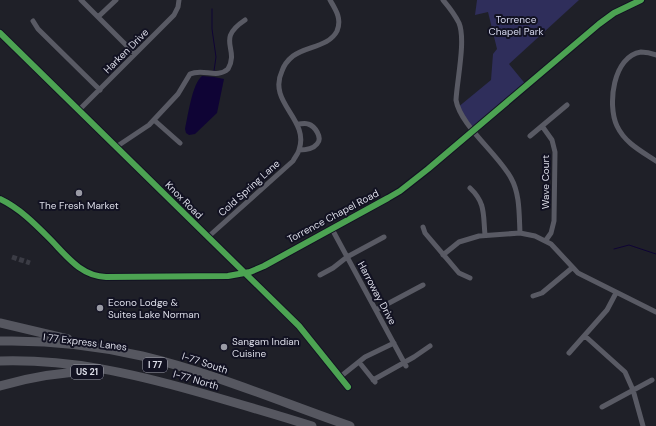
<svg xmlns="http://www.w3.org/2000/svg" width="656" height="426" font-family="'DM Sans',sans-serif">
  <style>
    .green { fill: #2f2e5b }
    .water { fill: #0f0435 }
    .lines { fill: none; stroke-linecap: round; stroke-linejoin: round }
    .stream { stroke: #0f0435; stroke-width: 1 }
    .minor-tunnel { stroke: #3b3c45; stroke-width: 5; stroke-dasharray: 5 2.5; stroke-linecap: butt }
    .minor { stroke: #595a64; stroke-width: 5 }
    .tertiary { stroke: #595a64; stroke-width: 6 }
    .motorway { stroke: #565760; stroke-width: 9 }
    .cycleway-casing { stroke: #121222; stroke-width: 8 }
    .cycleway { stroke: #4ca352; stroke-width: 6 }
    .poi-dot { fill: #9a9ba5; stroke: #121222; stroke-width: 1.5 }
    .labels { text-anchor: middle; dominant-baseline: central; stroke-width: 4; stroke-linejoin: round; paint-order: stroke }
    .shield { fill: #121222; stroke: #9fa0ad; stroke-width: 1 }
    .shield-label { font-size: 9px; font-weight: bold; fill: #dcdde8 }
    .park-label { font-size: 10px; fill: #d5d7ed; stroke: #121222 }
    .street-label { font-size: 10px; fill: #dcdde8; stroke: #121222 }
    .poi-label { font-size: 10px; fill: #dcdde8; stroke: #121222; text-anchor: start }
  </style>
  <rect width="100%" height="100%" fill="#1f2028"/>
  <path class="green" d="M477 0H579L509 64 527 86 473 130 457 108 491 80 493 54 497 49 488 12 475 15Z"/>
  <path class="water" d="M202 76 214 77 224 79 217 113 195 134 189 135 186 133 185 129C188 116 192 84 202 76Z"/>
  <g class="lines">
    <path class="stream" d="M212 9V29L216 57 214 71
      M614 249 629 245 656 254"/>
    <path class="minor-tunnel" d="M12 257 30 263"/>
    <path class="minor" d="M81 0 135 54
      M443 0C449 7 455 15 459 23 466 40 457 80 456 100 460 125 498 154 511 178 520 194 519 214 520 233
      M98 17 116 0
      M33 21 38 29 100 90
      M656 55C651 53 646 52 641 52 613 56 607 105 617 126 625 143 641 151 656 161
      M79 110 174 15 178 7 179 0
      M154 120 180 143
      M298 124C301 124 305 123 308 124 315 126 323 138 317 144 313 149 305 150 299 150
      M542 126 552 140 555 152 554 221 551 233 546 240
      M530 136 567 105
      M116 147 149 125 178 94 190 74C203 68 217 79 228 69 240 48 215 40 245 20
      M470 188C486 203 483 215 485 235
      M423 227 425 233 459 273 470 278
      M332 229 406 366
      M208 237 293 161C295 157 298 154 299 150 310 119 267 103 282 71 284 65 288 60 293 56 306 46 329 47 337 31 342 19 336 10 330 0
      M443 255 459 242 479 236 520 233 535 236 551 244 578 273 656 312
      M245 273 299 326 348 387
      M320 275 333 268 347 257 384 237
      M533 296 542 293 572 268
      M376 310 423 285
      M585 336 625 372 633 390 643 426
      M569 353 607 310 616 293
      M359 362 375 382
      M340 377 365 357 394 343
      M373 380 414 357 430 346
      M602 407 652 380"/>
    <path class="tertiary" d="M0 33 245 273
      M0 199C19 208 34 223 49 238 66 255 80 276 106 277L228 276 250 272 264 266 388 198 400 191 428 169 599 24 614 13 641 0"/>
    <path class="motorway" d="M0 323 68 339
      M0 341C48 340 95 345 142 356 213 373 281 402 350 426
      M0 361C70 359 131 373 198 392 236 403 274 414 312 426
      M0 386C33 376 64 371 99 372"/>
    <defs>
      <path id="cycleway" d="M0 33 299 326 348 387
        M0 199C19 208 34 223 49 238 66 255 80 276 106 277L228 276 250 272 264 266 388 198 400 191 428 169 599 24 614 13 641 0"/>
    </defs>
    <use href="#cycleway" class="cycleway-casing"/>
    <use href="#cycleway" class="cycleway"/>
  </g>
  <g class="poi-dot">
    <circle cx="79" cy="193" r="4"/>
    <circle cx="100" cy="308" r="4"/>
    <circle cx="224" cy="347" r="4"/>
  </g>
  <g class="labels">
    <g class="shield">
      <rect x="143" y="358" width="24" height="14" rx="3"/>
      <rect x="71" y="365" width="32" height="14" rx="3"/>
    </g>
    <g class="shield-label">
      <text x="155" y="365">I 77</text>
      <text x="87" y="372">US 21</text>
    </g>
    <g class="park-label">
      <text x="516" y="19">Torrence<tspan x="516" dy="12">Chapel Park</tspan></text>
    </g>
    <g class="street-label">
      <text transform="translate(126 51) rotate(-45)">Harken Drive</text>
      <text transform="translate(545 182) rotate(-90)">Wave Court</text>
      <text transform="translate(249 188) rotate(-42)">Cold Spring Lane</text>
      <text transform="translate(184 200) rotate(45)">Knox Road</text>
      <text transform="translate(333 216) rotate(-28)">Torrence Chapel Road</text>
      <text transform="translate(377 293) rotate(62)">Harroway Drive</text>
      <text transform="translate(85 342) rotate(7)">I 77 Express Lanes</text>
      <text transform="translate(205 363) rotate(18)">I-77 South</text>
      <text transform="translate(196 380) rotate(16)">I-77 North</text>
    </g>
    <g class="poi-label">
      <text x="79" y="205" text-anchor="middle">The Fresh Market</text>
      <text x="108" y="302">Econo Lodge &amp;<tspan x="108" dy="12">Suites Lake Norman</tspan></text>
      <text x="232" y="341">Sangam Indian<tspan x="232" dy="12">Cuisine</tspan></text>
    </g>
  </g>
</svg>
